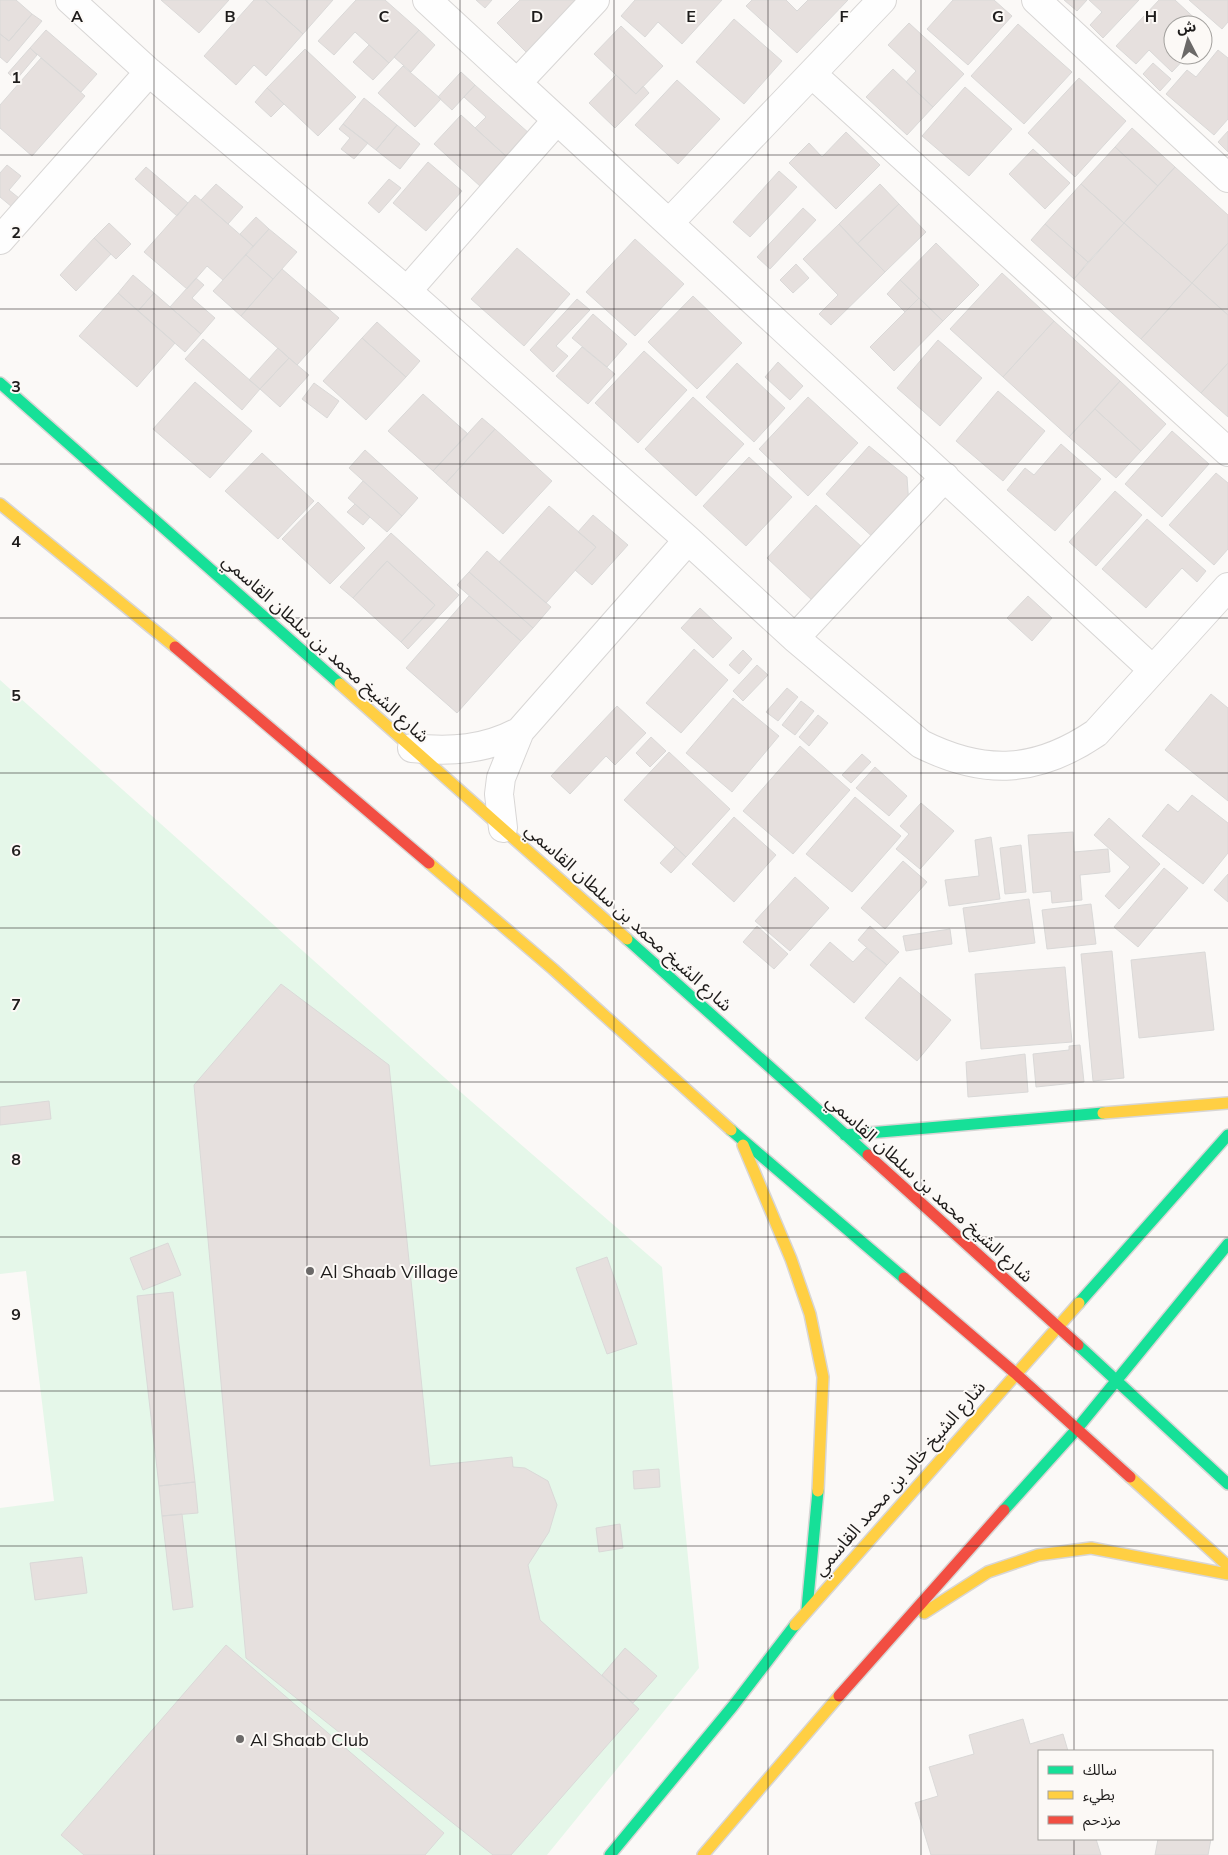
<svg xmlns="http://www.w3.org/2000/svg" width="1228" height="1855" font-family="Mulish,'Noto Sans Arabic',sans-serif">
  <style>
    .green { fill: #e5f7e9 }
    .building { fill: #e6e0de; stroke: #dad9d8 }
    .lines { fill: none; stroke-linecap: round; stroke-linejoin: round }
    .street-casing { stroke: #d8d6d5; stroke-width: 30 }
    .fast-casing { stroke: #d8d6d5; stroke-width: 14 }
    .slow-casing { stroke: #d8d6d5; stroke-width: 14 }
    .jam-casing { stroke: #d8d6d5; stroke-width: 14 }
    .street { stroke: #fefefe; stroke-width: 28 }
    .fast { stroke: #16e098; stroke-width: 11 }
    .slow { stroke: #ffcf43; stroke-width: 11 }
    .jam { stroke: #f24e42; stroke-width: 11 }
    .grid { fill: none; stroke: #1e1c1b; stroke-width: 1; stroke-opacity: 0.55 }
    .poi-dot { fill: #6b6968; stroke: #fcf9f6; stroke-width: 2 }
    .labels { text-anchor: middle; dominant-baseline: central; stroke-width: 4; stroke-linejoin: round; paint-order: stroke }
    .street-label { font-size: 18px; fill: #1e1c1b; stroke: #fcf9f6 }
    .poi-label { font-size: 18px; fill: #1e1c1b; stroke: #fcf9f6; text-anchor: start }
    .grid-label { font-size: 16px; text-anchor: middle; font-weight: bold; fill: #1e1c1b; stroke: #fcf9f6; stroke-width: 4; stroke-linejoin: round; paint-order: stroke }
  </style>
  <rect width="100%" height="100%" fill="#fbf9f7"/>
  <path class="green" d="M0 680 464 1095 662 1267 681 1487 699 1668 547 1855H0V1508L54 1501 26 1271 0 1274Z"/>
  <path class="building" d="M0 0H16L32 14 9 41 0 34Z
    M161 0H229L199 33Z
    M254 0H265L303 34 266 76 254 65 236 85 204 56Z
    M265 0H333L303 34Z
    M356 0H385L419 30 389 63 355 32 334 55 318 41Z
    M476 0H492L485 8Z
    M520 0H577L526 52 497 23Z
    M635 0H722L682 44 658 22 645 37 621 16Z
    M752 0H786L797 11 808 0H848L797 53 746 6Z
    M953 0H994L1012 16 968 65 927 29Z
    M1064 0H1087L1077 11Z
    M1089 0H1139L1103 38 1090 25 1102 12Z
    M1159 0H1175L1202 25H1173V55H1188L1172 72 1149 50 1136 64 1116 46Z
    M1189 0H1228V22L1222 29Z
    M32 14 42 21 7 63 0 57V34L9 41Z
    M734 19 782 61 744 104 696 62Z
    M909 23 964 74 933 107 906 82 916 71 888 45Z
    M1018 24 1072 72 1024 124 971 76Z
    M621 26 663 66 636 94 594 54Z
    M46 30 97 74 81 92 30 48Z
    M419 30 435 45 411 72 394 57Z
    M369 45 389 63 373 80 353 62Z
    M30 48 37 55 16 80 8 73Z
    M305 49 356 97 318 136 267 88Z
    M1218 50 1228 58V119L1214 135 1166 94 1187 70 1196 77Z
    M41 58 85 96 32 156 0 128V105Z
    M1153 63 1171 79 1160 91 1143 74Z
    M403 66 441 99 415 127 378 93Z
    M893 69 933 107 907 135 866 97Z
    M461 72 475 85 452 110 438 97Z
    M616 75 636 94 643 86 649 93 615 128 589 103Z
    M1079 78 1126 121 1075 177 1028 133Z
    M677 80 720 119 678 164 635 125Z
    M475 85 530 134 508 158 475 128 486 117 464 97Z
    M965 87 1012 129 969 176 922 136Z
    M267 88 284 104 271 117 255 102Z
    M364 98 397 125 376 150 343 124Z
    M461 115 508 158 481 187 434 144Z
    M343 124 368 143 354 159 341 149 350 138 339 129Z
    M397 125 420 144 400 169 376 150Z
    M1132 128 1175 167 1158 186 1115 147Z
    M1228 131V152L1218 142Z
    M846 132 880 165 836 209 789 163 809 143 822 157Z
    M1115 147 1158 186 1124 223 1081 184Z
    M1033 149 1070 183 1045 209 1009 174Z
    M428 162 462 191 426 231 393 203Z
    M7 165 21 176 9 190 19 198 12 207 0 197V173Z
    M146 167 188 203 177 216 135 179Z
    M1175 167 1228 215V243L1192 283 1124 223Z
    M779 171 797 187 750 237 733 222Z
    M389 179 401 188 379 213 368 203Z
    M216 184 243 207 228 224 201 200Z
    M880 184 899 204 857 244 839 224Z
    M1081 184 1124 223 1088 262 1045 224Z
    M195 195 253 246 223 280 207 266 187 289 144 252Z
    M899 204 926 232 885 272 857 244Z
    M803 208 816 220 770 269 757 257Z
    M256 217 269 229 253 246 240 234Z
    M109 223 131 244 116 259 94 238Z
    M1124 223 1192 283 1141 339 1074 279Z
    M839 224 885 272 831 325 819 314 838 295 803 259Z
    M1045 224 1088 262 1074 279 1031 240Z
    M269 229 297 252 273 279 246 255Z
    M94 238 111 254 76 291 60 275Z
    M635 239 684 284 635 336 586 292Z
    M936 243 979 285 943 321 900 280Z
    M1228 243V315L1192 283Z
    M517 248 570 294 524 346 471 299Z
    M246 255 273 279 241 316 213 291Z
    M796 264 809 278 793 293 780 280Z
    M282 269 339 318 297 365 241 316Z
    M1002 273 1054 321 1003 377 950 329Z
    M133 275 154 293 138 311 118 293Z
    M196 278 204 285 192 298 215 318 201 334 170 307Z
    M900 280 919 298 905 312 887 294Z
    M1192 283 1228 315V363L1201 393 1141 339Z
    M118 293 175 343 137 387 79 336Z
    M154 293 201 334 185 352 138 311Z
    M693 296 742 343 697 389 648 342Z
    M919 298 943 321 894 371 870 347Z
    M577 299 590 310 556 346 568 356 553 372 530 350Z
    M593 314 627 344 607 367 572 338Z
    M1054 321 1120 381 1069 437 1003 377Z
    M377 322 420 361 406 377 362 338Z
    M362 338 406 377 366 420 323 381Z
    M203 339 260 389 242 410 185 359Z
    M938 340 982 378 940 426 897 388Z
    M582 347 615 374 588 404 556 376Z
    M278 348 289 358 260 389 249 380Z
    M644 351 687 390 638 443 595 403Z
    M289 358 309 375 280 407 260 389Z
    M778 362 803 386 790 400 765 377Z
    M737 363 785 408 754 442 706 397Z
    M1228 363V417L1201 393Z
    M1120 381 1166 424 1141 451 1095 409Z
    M195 382 252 431 210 478 153 429Z
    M314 383 339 401 327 418 302 399Z
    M998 391 1045 431 1003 481 956 441Z
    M423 394 468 434 433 471 388 431Z
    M693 397 744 444 696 496 645 449Z
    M808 397 858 443 808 496 759 449Z
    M1095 409 1141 451 1116 478 1069 437Z
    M482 418 495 429 446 483 433 471Z
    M495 429 552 481 503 534 446 483Z
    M1172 431 1209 464 1162 517 1125 484Z
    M1061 444 1101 479 1055 531 1007 490 1025 468 1034 475Z
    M869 446 907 477 909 506 877 541 826 494Z
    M365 450 418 498 402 516 349 468Z
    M262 453 314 501 278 539 225 491Z
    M749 457 792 497 746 546 703 506Z
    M1216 473 1228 483V549L1214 565 1169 525Z
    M363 481 402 516 387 532 348 498Z
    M1115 491 1142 515 1096 566 1069 542Z
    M318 502 365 548 330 584 282 539Z
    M355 504 370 517 363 525 347 512Z
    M816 505 863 548 813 601 767 558Z
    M549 506 596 547 546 603 499 562Z
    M593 515 628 545 592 585 575 570 596 547 578 532Z
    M1147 519 1206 571 1197 582 1182 568 1146 608 1102 569Z
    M391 533 459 595 408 649 401 642 435 605 387 561 353 598 340 587Z
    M487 551 551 607 533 628 469 572Z
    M387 561 435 605 401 642 353 598Z
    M469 572 533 628 521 641 457 585Z
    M469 596 521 641 457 713 406 668Z
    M1028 596 1052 618 1032 641 1007 618Z
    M700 608 732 638 713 658 681 628Z
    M694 649 728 680 681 733 646 703Z
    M743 650 752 659 739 674 729 665Z
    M757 665 768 675 743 701 733 691Z
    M787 688 798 697 778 721 766 712Z
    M1211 694 1228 708V801L1165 750Z
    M733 698 779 736 732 792 686 753Z
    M801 701 814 711 795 735 782 725Z
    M617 706 646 733 615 765 606 756 570 794 551 776Z
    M818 715 828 723 809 746 799 737Z
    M651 737 666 751 650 767 636 753Z
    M800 746 850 790 793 854 743 811Z
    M669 752 730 809 686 857 624 800Z
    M862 754 871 762 851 783 842 775Z
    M875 767 907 796 889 816 856 788Z
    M1192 795 1228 823V853L1203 884 1142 836 1168 804 1178 812Z
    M855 797 901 836 852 892 806 854Z
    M921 803 954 831 920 869 896 849 909 834 900 826Z
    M734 817 776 855 734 902 692 864Z
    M1109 818 1160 864 1119 909 1105 896 1130 867 1094 835Z
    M1073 832 1074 852 1108 849 1110 872 1080 875 1082 900 1052 903 1051 891 1033 893 1028 835Z
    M991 837 1000 899 949 906 945 880 979 876 975 840Z
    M1021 845 1026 892 1005 894 1000 848Z
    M675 847 686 857 671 873 660 863Z
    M903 861 927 882 885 929 861 908Z
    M1164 868 1188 888 1138 947 1114 927Z
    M1228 874V902L1214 890Z
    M795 877 829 908 790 951 755 921Z
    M1029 899 1035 943 969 952 963 908Z
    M1091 904 1096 944 1047 949 1042 910Z
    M757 926 788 954 774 969 743 942Z
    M870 926 899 952 887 965 858 940Z
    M950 929 952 944 906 951 903 936Z
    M830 942 853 962 866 948 887 965 854 1003 810 965Z
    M1112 951 1124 1078 1093 1081 1081 954Z
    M1205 952 1214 1030 1139 1038 1131 960Z
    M1065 967 1072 1042 981 1049 975 974Z
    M900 977 951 1020 917 1061 865 1018Z
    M281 984 389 1065 430 1466 512 1457 513 1467 525 1468 548 1481 557 1505 549 1532 528 1565 540 1620 639 1709 511 1855H493L246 1658 194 1085Z
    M1080 1045 1084 1082 1036 1087 1033 1054 1069 1050V1046Z
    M1025 1054 1028 1092 968 1097 966 1062Z
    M49 1101 51 1119 0 1125V1107Z
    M168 1243 181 1275 143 1290 130 1258Z
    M607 1257 637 1344 607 1354 576 1268Z
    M173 1292 195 1482 159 1486 137 1296Z
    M659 1469 660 1487 634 1489 633 1471Z
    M195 1482 198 1513 162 1516 159 1486Z
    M182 1514 193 1607 173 1610 162 1516Z
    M620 1524 623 1548 599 1552 596 1528Z
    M82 1557 87 1593 35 1600 30 1563Z
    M226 1645 444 1833 425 1855H84L61 1835Z
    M625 1648 657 1676 633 1703 602 1675Z
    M1023 1719 1030 1744 1063 1734 1068 1751H1039V1839H1096L1101 1855H931L915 1803 938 1796 929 1767 974 1754 969 1735Z
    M1158 1839H1211L1208 1855H1155Z"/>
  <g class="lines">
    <defs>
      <path id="street" d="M70 0 149 72 407 291 688 540 795 638 921 744C985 776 1037 773 1096 733L1228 587
        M427 0 1153 670
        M1036 0 1228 178
        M812 74 1228 452
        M517 83 595 0
        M669 223 882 0
        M0 240 149 72
        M407 291 557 120
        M795 638 945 477
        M412 748C450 752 486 750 520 731
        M503 828 499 794 501 778 520 731 688 540"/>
      <path id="fast" d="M0 383 340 684
        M627 939 868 1155
        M731 1130 904 1278
        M845 1135 1103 1113
        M1079 1303 1228 1135
        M1078 1345 1228 1484
        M1004 1510 1076 1430 1228 1244
        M807 1609 818 1491
        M610 1855 733 1706 795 1625"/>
      <path id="slow" d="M0 504 175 647
        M340 684 627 939
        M429 863 553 969 731 1130
        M1103 1113 1228 1103
        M743 1145 791 1259 810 1314 823 1377 818 1491
        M1130 1477 1228 1566
        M924 1613 988 1572 1038 1555 1091 1548 1228 1574
        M795 1625 1079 1303
        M703 1855 839 1696"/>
      <path id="jam" d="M175 647 429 863
        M868 1155 1078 1345
        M904 1278 1015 1373 1130 1477
        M839 1696 1004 1510"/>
    </defs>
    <use href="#street" class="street-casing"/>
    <use href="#fast" class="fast-casing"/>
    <use href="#slow" class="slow-casing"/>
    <use href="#jam" class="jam-casing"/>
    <use href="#street" class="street"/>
    <use href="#fast" class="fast"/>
    <use href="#slow" class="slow"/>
    <use href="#jam" class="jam"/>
  </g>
  <path class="grid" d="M154 0V1855M307 0V1855M460 0V1855M614 0V1855M768 0V1855M921 0V1855M1074 0V1751M0 155H1228M0 309H1228M0 464H1228M0 618H1228M0 773H1228M0 928H1228M0 1082H1228M0 1237H1228M0 1391H1228M0 1546H1228M0 1700H1228M1074 1839V1855"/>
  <g class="poi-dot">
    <circle cx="310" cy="1271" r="5"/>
    <circle cx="240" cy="1739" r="5"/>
  </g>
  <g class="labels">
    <g class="street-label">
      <text transform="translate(326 648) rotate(42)">شارع الشيخ محمد بن سلطان القاسمي</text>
      <text transform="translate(629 917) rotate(42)">شارع الشيخ محمد بن سلطان القاسمي</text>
      <text transform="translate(930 1188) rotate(42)">شارع الشيخ محمد بن سلطان القاسمي</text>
      <text transform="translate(899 1478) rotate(-49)">شارع الشيخ خالد بن محمد القاسمي</text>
    </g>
    <g class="poi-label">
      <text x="320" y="1271">Al Shaab Village</text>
      <text x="250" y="1739">Al Shaab Club</text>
    </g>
  </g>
  <g class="grid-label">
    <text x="77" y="22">A</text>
    <text x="230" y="22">B</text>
    <text x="384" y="22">C</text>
    <text x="537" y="22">D</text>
    <text x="691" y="22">E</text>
    <text x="844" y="22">F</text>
    <text x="998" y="22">G</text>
    <text x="1151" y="22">H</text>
    <text x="16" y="83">1</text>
    <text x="16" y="238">2</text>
    <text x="16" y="392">3</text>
    <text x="16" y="547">4</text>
    <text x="16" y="701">5</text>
    <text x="16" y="856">6</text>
    <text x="16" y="1010">7</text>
    <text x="16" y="1165">8</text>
    <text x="16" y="1320">9</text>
  </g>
  <rect x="1038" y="1750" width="175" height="90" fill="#fcf9f6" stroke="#a3a19e"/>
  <rect x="1048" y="1766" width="25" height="8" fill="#16e098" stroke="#a3a19e"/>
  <text x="1083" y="1775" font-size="15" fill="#1e1c1b">سالك</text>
  <rect x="1048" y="1791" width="25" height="8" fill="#ffcf43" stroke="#a3a19e"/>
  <text x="1083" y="1800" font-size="15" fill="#1e1c1b">بطيء</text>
  <rect x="1048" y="1816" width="25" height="8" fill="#f24e42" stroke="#a3a19e"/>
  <text x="1083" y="1825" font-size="15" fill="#1e1c1b">مزدحم</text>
  <g transform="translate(1188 40) rotate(354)"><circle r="24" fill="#fcf9f6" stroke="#a3a19e"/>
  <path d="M0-4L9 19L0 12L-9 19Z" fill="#6b6968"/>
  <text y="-8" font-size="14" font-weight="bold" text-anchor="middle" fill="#1e1c1b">ش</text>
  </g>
</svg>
